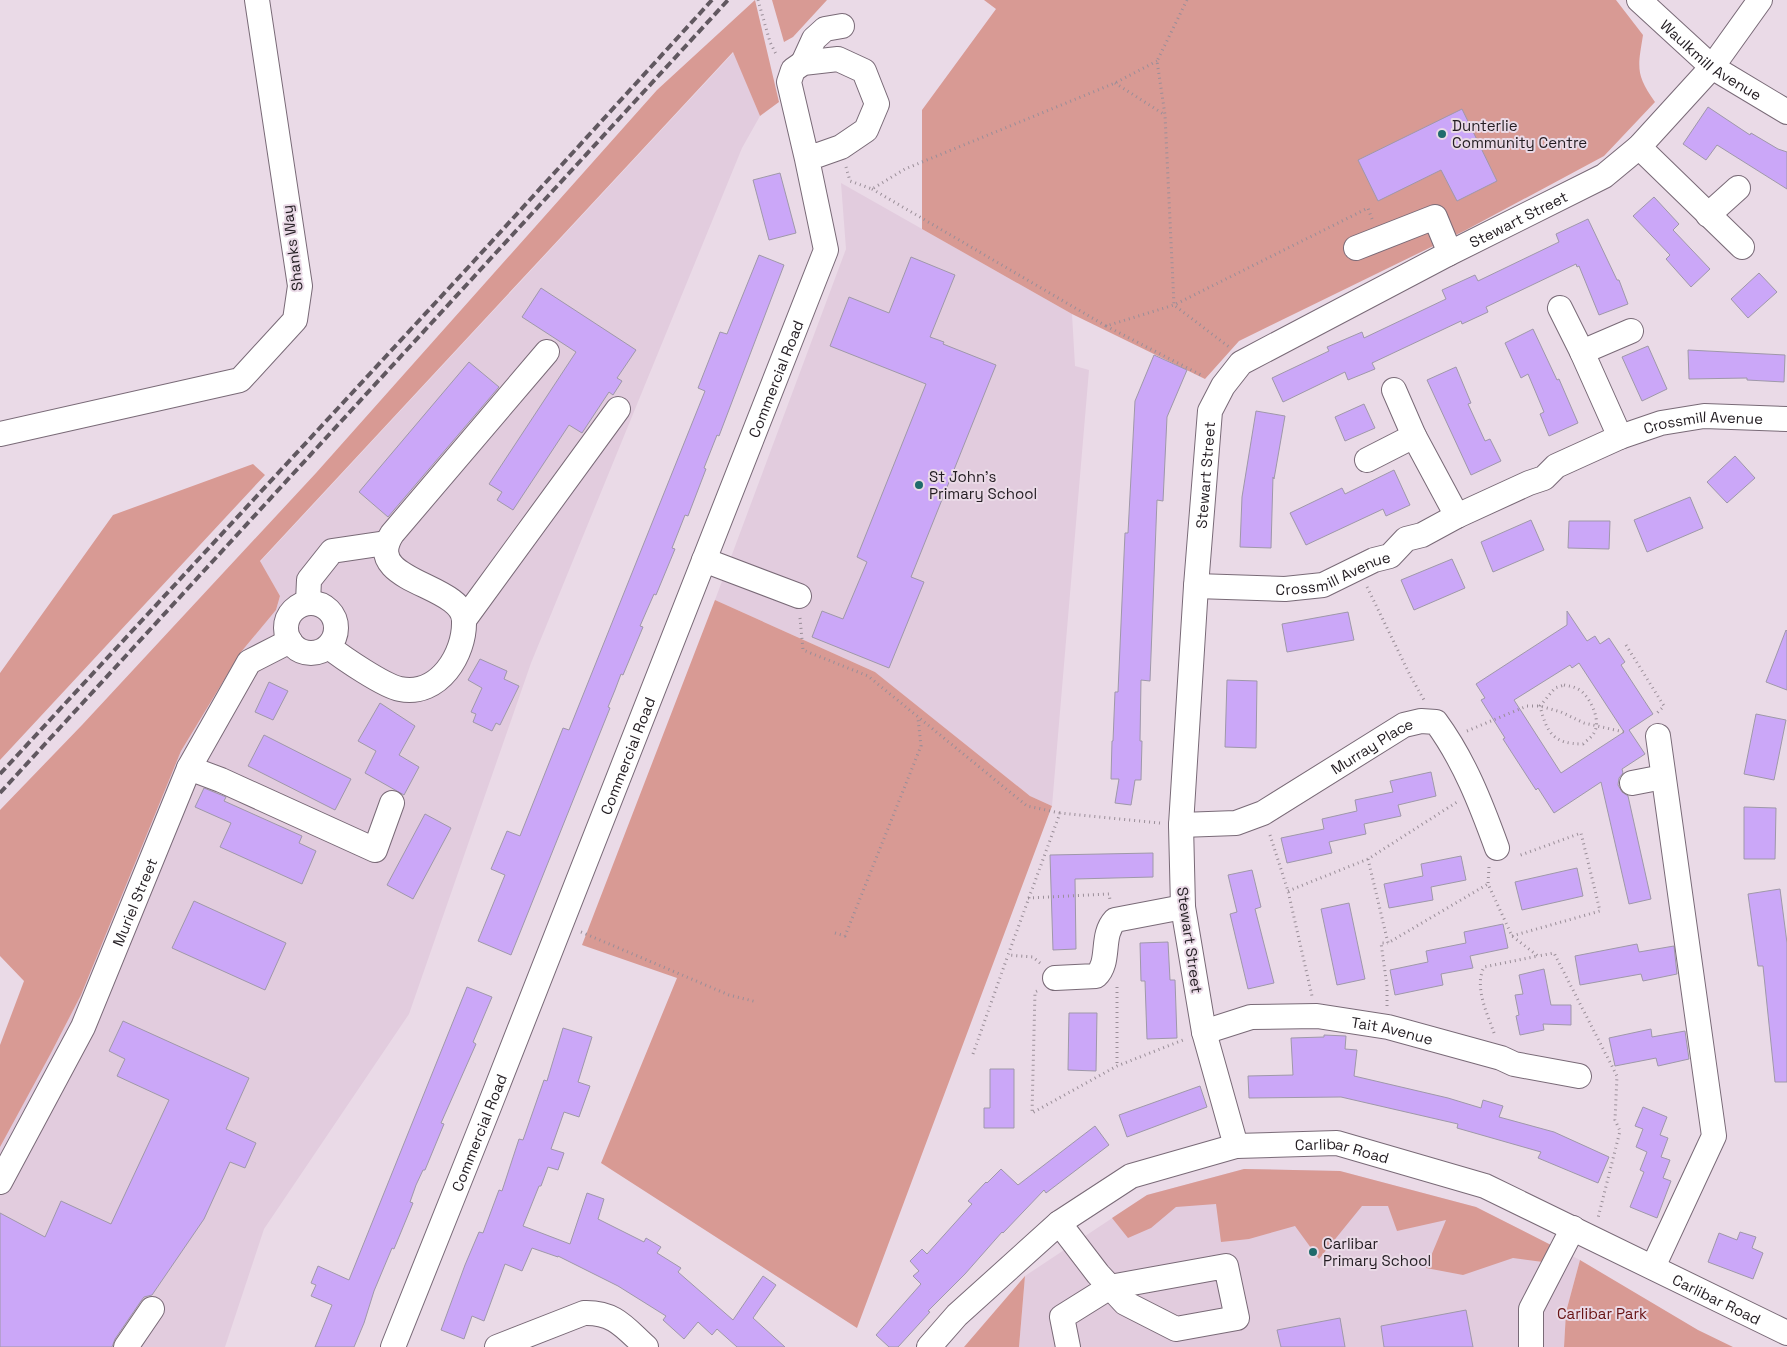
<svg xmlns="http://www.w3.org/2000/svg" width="1787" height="1347" font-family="'Space Grotesk',sans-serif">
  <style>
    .built { fill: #e2ccde }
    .green { fill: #d89a94 }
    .building { fill: #cba7f8; stroke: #9f98a9; fill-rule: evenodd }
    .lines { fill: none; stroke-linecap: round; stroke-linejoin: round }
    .minor-casing { stroke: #796a77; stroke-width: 26 }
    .path { stroke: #9a8e98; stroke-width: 3; stroke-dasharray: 1 4; stroke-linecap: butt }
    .minor { stroke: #fff; stroke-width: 24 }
    .rail { stroke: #615860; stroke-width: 4; stroke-dasharray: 8 4; stroke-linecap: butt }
    .poi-dot { fill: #1f6b6c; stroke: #eadae7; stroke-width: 2 }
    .labels { text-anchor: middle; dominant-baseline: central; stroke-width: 4; stroke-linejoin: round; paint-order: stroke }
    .street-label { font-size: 15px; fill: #231d22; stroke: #eadae7 }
    .poi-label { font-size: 15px; fill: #231d22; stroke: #eadae7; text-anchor: start }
    .park-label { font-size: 15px; fill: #681314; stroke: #eadae7 }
  </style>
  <rect width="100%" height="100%" fill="#eadae7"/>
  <path class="built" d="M734 52 760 116 742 148 531 663 409 1014 264 1229 225 1347H0V1087L51 1053 81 995 181 751 241 652 276 610 280 596 260 562Z
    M841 183 1072 314 1075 366 1089 370 1052 806 1030 796 875 672 715 600 846 249Z
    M1244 1169 1340 1171 1476 1207 1580 1260 1566 1312 1564 1347H1019L1025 1276 1147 1195Z"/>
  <path class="green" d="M755 0 779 102 760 116 733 52 260 561 280 596 276 610 241 652 181 751 81 995 51 1053 0 1147V1045L24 981 0 956V810L82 725 316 473 657 90Z
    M772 0H827L793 37 784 42Z
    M984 0H1616L1643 35C1638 67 1635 74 1655 102L1604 156 1466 230 1239 341 1205 379 1072 314 922 229V110L996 9Z
    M253 464 265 475 0 760V673L113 515Z
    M715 600 875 672 1030 796 1052 806 857 1328 601 1163 677 978 582 945Z
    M1244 1169 1340 1171 1476 1207 1551 1245 1543 1262 1513 1258 1463 1275 1426 1268 1446 1220 1397 1231 1388 1206H1362L1319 1259 1295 1226 1249 1239 1221 1242 1216 1204 1176 1207 1151 1228 1128 1238 1112 1218 1147 1195Z
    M1580 1260 1698 1330 1733 1347H1564L1566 1312Z
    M1025 1276 1019 1347H964Z"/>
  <path class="building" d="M1708 107 1750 135 1751 133 1778 149 1787 152V189L1717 145 1706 160 1683 144Z
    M1462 109 1497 181 1457 201 1441 170 1378 201 1358 160Z
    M780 173 796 233 769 240 753 180Z
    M1654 197 1679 224 1673 230 1710 269 1691 287 1666 259 1670 255 1633 216Z
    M1588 219 1617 280H1619L1628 304 1599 315 1579 266 1577 267 1576 264 1486 307 1488 312 1462 324 1461 321 1372 363 1375 369 1348 380 1345 372 1283 402 1272 378 1329 351 1327 347 1362 332 1364 338 1446 299 1442 290 1475 275 1478 281 1559 242 1556 234Z
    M759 255 784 265 719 436 717 435 704 468 706 469 688 516 685 515 672 548 675 549 656 595 654 594 640 626 643 627 623 675 621 674 615 690 608 707 610 708 511 955 478 941 505 875 491 869 507 831 520 836 563 728 569 730 705 391 698 388 720 332 727 334Z
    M911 257 955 275 930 337 944 342 943 344 996 365 911 577 924 582 889 668 812 637 822 611 843 619 867 562 857 557 926 384 830 346 849 297 889 313Z
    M1759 273 1777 292 1748 318 1731 299Z
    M541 288 636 350 617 378 622 381 613 395 609 392 582 433 569 425 513 510 497 500 502 492 489 484 576 352 522 317Z
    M1533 329 1557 380 1559 379 1578 423 1549 436 1540 414 1544 412 1528 374 1521 378 1505 343Z
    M1648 346 1667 389 1642 401 1622 357Z
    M1688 350 1785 355 1784 382 1747 380V378L1689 379Z
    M1154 355 1187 370 1167 417 1163 501 1157 500 1150 681 1141 680 1140 741H1142L1141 780H1135L1131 805 1115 803 1119 779H1111L1112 741H1113L1115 692H1118L1125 533H1128L1135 401Z
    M469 362 499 387 388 517 359 492Z
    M1456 367 1471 403 1468 404 1485 441 1490 439 1501 461 1471 475 1427 380Z
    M1364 404 1375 428 1345 441 1335 417Z
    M1256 411 1285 416 1274 479 1273 477 1271 548 1240 547 1242 497Z
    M1735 456 1755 478 1727 503 1707 482Z
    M1394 470 1410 505 1386 516 1383 509 1306 545 1290 513 1342 488 1345 494Z
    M1690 497 1703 528 1647 552 1634 520Z
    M1531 520 1544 550 1493 572 1481 542Z
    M1569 521H1610L1609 549 1568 548Z
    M1452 559 1465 588 1414 610 1401 580Z
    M1567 611 1587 641 1595 636 1600 644 1609 638 1625 662 1621 665 1653 714 1629 730 1645 754 1622 769 1623 773 1619 778 1618 785 1622 792 1628 796 1651 899 1629 904 1601 782 1554 813 1538 788 1536 790 1503 739 1505 738 1481 700 1485 698 1476 684 1567 625ZM1579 663 1624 732 1561 773 1514 700 1570 665 1572 668Z
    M1348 612 1354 640 1287 652 1282 624Z
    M1786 630 1787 631V690L1766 682Z
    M480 659 507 671 504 679 519 686 500 725 496 723 492 731 473 722 476 714 471 712 482 688 468 680Z
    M1227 680 1257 681 1256 748 1225 747Z
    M269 682 288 691 273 720 255 712Z
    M380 703 415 726 399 755 419 767 404 795 365 773 376 751 358 741Z
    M1756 714 1786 720 1774 780 1744 774Z
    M264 735 351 779 335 810 248 766Z
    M1431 772 1436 796 1398 805 1401 816 1364 824 1366 834 1329 842 1332 853 1287 863 1281 838 1324 829 1322 819 1357 811 1355 800 1393 792 1390 781Z
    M204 788 226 797 224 801 302 836 299 843 316 851 302 884 220 847 231 823 195 807Z
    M1744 807 1776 808 1775 859H1744Z
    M425 814 451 828 413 899 387 885Z
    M1153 853V877L1075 879 1076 949 1053 950 1050 855Z
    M1461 856 1466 880 1431 887 1433 900 1389 908 1384 884 1423 876 1421 864Z
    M1577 868 1583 896 1522 910 1515 882Z
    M1252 870 1261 907 1255 909 1274 983 1248 989 1230 914 1237 912 1228 875Z
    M1780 889 1787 943V1082H1775L1763 966H1758L1748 894Z
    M194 901 286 943 265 990 172 948Z
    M1349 903 1365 979 1337 985 1321 909Z
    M1503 924 1508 948 1470 956 1473 968 1441 974 1443 985 1395 995 1390 970 1428 962 1426 951 1466 943 1464 932Z
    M1168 942 1170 980H1175L1177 1038 1147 1039 1145 981H1141L1140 943Z
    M1637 944 1639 952 1674 946 1677 974 1643 981 1641 974 1580 985 1575 956Z
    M1544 969 1551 1005H1571V1025L1543 1024 1544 1030 1520 1035 1516 1016 1519 1015 1515 995 1523 994 1519 975Z
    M467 987 492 997 473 1042 476 1044 441 1123 444 1124 425 1170H423L416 1185 410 1202 413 1203 394 1249 392 1248 374 1291 364 1323 354 1347H315L332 1305 311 1296 316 1285 311 1283 318 1266 349 1280Z
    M1069 1013H1097L1096 1071 1068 1070Z
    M123 1021 249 1078 226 1129 256 1143 245 1168 230 1162 204 1219 152 1295 144 1297 141 1301 115 1339 112 1347H0V1213L45 1237 61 1201 111 1224 169 1100 117 1076 125 1059 109 1051Z
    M563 1028 592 1037 578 1082 590 1086 579 1117 564 1112 551 1149 564 1153 558 1170 548 1167 541 1186H539L523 1226 570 1244 587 1193 604 1199 598 1219 644 1242 646 1238 661 1247 657 1253 681 1268 678 1272 733 1320 763 1276 776 1285 753 1318 785 1347H737L717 1329 712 1335 698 1322 684 1339 663 1320 666 1316 618 1286 558 1256V1257L532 1248 522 1271 505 1264 484 1321 472 1316 464 1339 441 1330 465 1265 479 1232 483 1233 499 1190 502 1191 519 1139 523 1140 544 1080 547 1081Z
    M1651 1029 1652 1037 1685 1031 1689 1059 1658 1066 1656 1058 1615 1066 1609 1038Z
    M1324 1035 1346 1036 1345 1049 1357 1050 1354 1076 1448 1098 1481 1108 1483 1100 1503 1106 1499 1117 1554 1132 1609 1157 1598 1183 1538 1158 1541 1152 1457 1128 1458 1124 1341 1097 1249 1098 1248 1076 1293 1075 1291 1038 1324 1037Z
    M990 1069H1014V1128H984V1108H990Z
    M1200 1086 1207 1107 1127 1137 1119 1115Z
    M1643 1107 1667 1117 1660 1135 1668 1138 1661 1157 1670 1160 1663 1178 1671 1181 1657 1218 1630 1207 1644 1172 1640 1170 1647 1152 1636 1147 1643 1129 1635 1126Z
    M1095 1126 1109 1145 1046 1193 1044 1190 1003 1233 1002 1232 965 1274 928 1311 930 1312 898 1347H889L876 1335 921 1284 913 1276 919 1271 910 1261 922 1249 927 1254 972 1204 968 1201 986 1182 987 1183 1001 1169 1018 1185Z
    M1740 1232 1756 1237 1752 1248 1763 1253 1753 1279 1708 1262 1719 1233 1737 1240Z
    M1466 1310 1473 1347H1384L1381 1326Z
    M1340 1318 1345 1347H1281L1277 1330Z"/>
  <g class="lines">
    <defs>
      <g id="minor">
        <path id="s1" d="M1639 0 1712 67 1787 112"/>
        <path d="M803 63 814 39 825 29 842 26"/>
        <path d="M1639 147 1742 247"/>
        <path d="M1708 215 1738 188"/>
        <path d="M1356 248 1435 217 1447 246 1448 254"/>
        <path d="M1560 308 1582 352 1620 437"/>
        <path d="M1582 352 1631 331"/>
        <path d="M1394 390 1414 436 1457 516"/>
        <path d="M0 434 240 380 295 320 300 286 257 0"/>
        <path d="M1367 460 1414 436"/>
        <path d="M704 560 799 596"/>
        <path id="s2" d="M1196 586 1285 589 1323 585 1374 560 1390 556 1406 539 1422 535 1457 516 1529 483 1544 478 1556 466 1620 437 1661 423 1704 416 1787 419"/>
        <path d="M308 602 309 580 332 551 386 543"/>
        <circle cx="311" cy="628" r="25"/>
        <path d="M464 620 618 409"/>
        <path d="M329 647C343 658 384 686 400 689 439 697 465 654 464 621 464 583 361 583 392 534L547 352"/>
        <path d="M189 768 221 780 375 850 392 803"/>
        <path d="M1632 783 1663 777"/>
        <path id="s3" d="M1181 825 1236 823 1263 813 1404 725 1421 721 1436 722C1464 760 1481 804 1497 848"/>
        <path d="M1055 978 1096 976C1111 962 1100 936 1115 920L1183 907"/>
        <path id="s4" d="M1204 1032 1251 1017 1317 1016 1388 1027 1501 1058 1514 1064 1579 1076"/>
        <path id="s5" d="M1236 1146 1204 1032 1183 907 1181 825 1196 586 1210 411 1223 386 1241 363 1448 254 1604 176 1639 147 1712 67 1760 0"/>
        <path id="s6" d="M0 1182 83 1027 189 768 249 662 290 641"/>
        <path d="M1059 1223 1098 1274 1125 1303 1176 1329 1237 1318 1226 1266 1110 1287 1062 1317 1068 1347"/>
        <path d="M1653 1267 1714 1136 1658 736"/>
        <path d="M126 1347 152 1309"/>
        <path id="s7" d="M393 1347 489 1107 826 250 807 159 789 82 793 70 803 63 838 59 864 71 877 104 866 130 841 147 807 159"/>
        <path d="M497 1347 584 1313C615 1312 625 1328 646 1347"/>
        <path id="s8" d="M929 1347 957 1315 1059 1223 1131 1176 1236 1146 1337 1143 1485 1186 1787 1333"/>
        <path d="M1531 1347V1309L1573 1228"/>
      </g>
    </defs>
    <use href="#minor" class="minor-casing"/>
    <path class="path" d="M758 0 770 42 777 56
      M1187 0 1157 61 1165 115 1174 305 1229 347
      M1115 83 1165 115
      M846 167 850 181 872 189 905 169 1115 83 1157 61
      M872 189 1106 326 1174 305 1368 208 1372 219
      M1106 326 1203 376
      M1367 587 1411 677 1424 700
      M800 618 803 650 868 676 1027 806 1060 813
      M1626 645 1664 706 1656 714
      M1564 685C1568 686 1572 686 1576 688 1589 693 1602 720 1594 733 1592 737 1587 740 1583 744 1553 744 1547 733 1540 706L1555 688Z
      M1467 731 1527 706H1540L1561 712 1584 723 1624 732
      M1270 835 1288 891 1312 996
      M1368 859 1388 943 1488 884
      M1489 867 1488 884 1512 936 1538 956 1554 953 1617 1076 1615 1120 1620 1131 1598 1218
      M1288 891 1368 859 1457 802
      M1028 898 1109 894 1110 900
      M581 932 729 995 757 1002
      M835 933 845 936 921 746 918 718
      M1512 936 1600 911 1581 833 1518 856
      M1040 963 1033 957 1008 955 1060 813 1160 823
      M1117 987V1066
      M1037 991 1035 992 1032 1113 1117 1066 1183 1040
      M1387 1006V986L1381 943H1388
      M1494 1033C1487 1013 1474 987 1484 967L1538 956
      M973 1054 1008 955"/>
    <use href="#minor" class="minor"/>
    <path class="rail" d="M0 774 474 261 712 0
      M0 793 728 0"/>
  </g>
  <g class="poi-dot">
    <circle cx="1442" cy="134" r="5"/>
    <circle cx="919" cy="485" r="5"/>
    <circle cx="1313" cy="1252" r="5"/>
  </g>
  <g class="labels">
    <g class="street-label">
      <text stroke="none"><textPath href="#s1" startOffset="94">Waulkmill Avenue</textPath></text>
      <text stroke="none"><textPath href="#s5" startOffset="1112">Stewart Street</textPath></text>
      <text transform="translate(292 248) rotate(-97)">Shanks Way</text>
      <text stroke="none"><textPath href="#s7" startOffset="1041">Commercial Road</textPath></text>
      <text stroke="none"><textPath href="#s2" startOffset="548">Crossmill Avenue</textPath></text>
      <text stroke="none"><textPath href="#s5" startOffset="678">Stewart Street</textPath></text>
      <text stroke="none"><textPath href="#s2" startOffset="140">Crossmill Avenue</textPath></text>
      <text stroke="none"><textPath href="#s3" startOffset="212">Murray Place</textPath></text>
      <text stroke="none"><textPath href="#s7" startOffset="636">Commercial Road</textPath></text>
      <text stroke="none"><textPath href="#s6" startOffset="311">Muriel Street</textPath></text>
      <text transform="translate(1190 940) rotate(82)">Stewart Street</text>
      <text stroke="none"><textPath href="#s4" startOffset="192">Tait Avenue</textPath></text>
      <text stroke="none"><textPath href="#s7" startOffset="231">Commercial Road</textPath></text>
      <text stroke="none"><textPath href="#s8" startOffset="482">Carlibar Road</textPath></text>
      <text stroke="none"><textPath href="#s8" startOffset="888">Carlibar Road</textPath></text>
    </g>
    <g class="poi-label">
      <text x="1452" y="125">Dunterlie<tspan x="1452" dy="17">Community Centre</tspan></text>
      <text x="929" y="476">St John's<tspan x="929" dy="17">Primary School</tspan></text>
      <text x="1323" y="1243">Carlibar<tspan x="1323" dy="17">Primary School</tspan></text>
    </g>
    <g class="park-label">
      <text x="1602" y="1313">Carlibar Park</text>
    </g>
  </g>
</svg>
